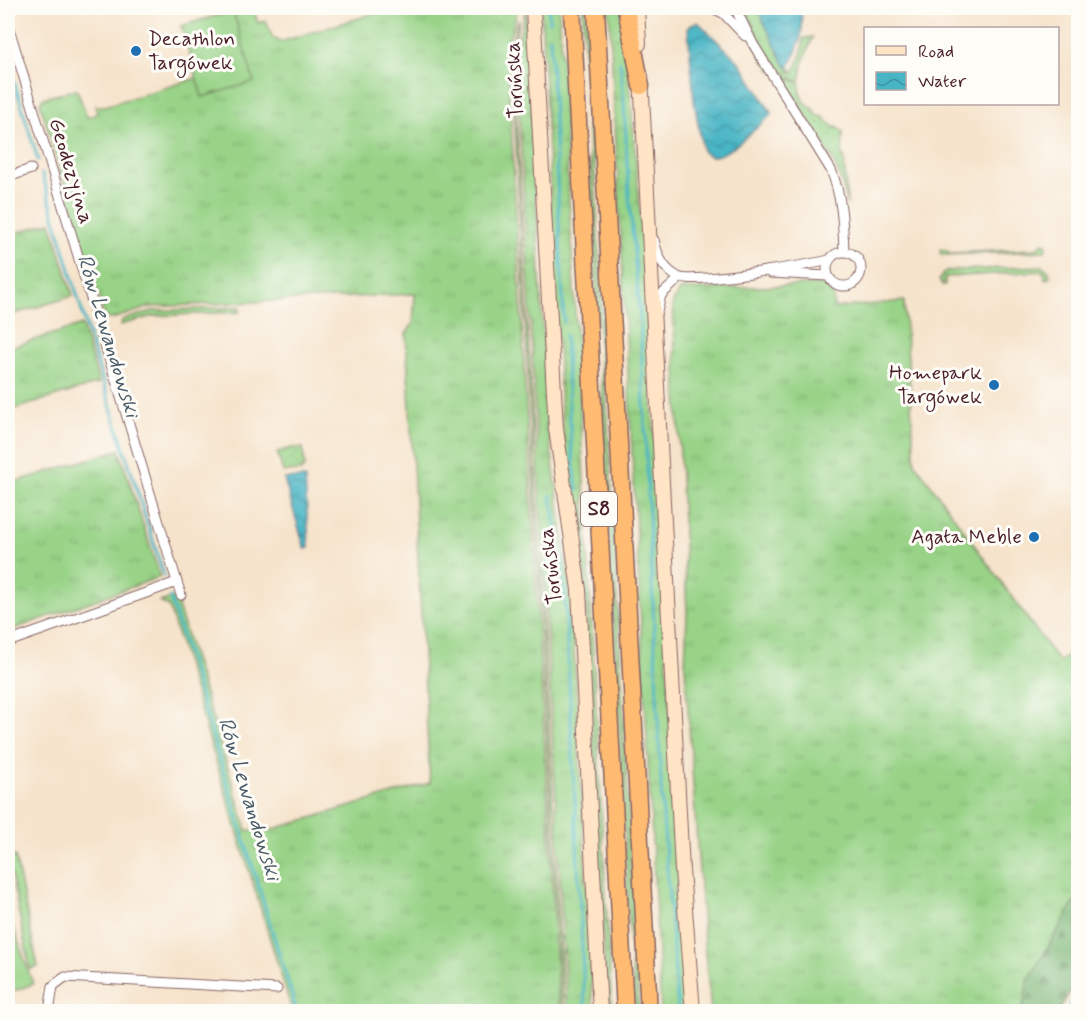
<svg xmlns="http://www.w3.org/2000/svg" width="1086" height="1019" font-family="Mynerve,sans-serif">
  <style>
    .grass { fill: url(#grass-tufts); stroke: #717959; stroke-width: 1.5 }
    .forest { fill: url(#forest-firs); stroke: #626a50; stroke-width: 1.5 }
    .park { fill: url(#park-dots); stroke: #717959; stroke-width: 1.5 }
    .pitch { fill: #98d387; stroke: #717959; stroke-width: 1.5 }
    .water { fill: url(#water-waves); stroke: #496a78; stroke-width: 1.5 }
    .lines { fill: none; stroke-linecap: round; stroke-linejoin: round }
    .stream { stroke: #48b5c5; stroke-width: 3 }
    .street-casing { stroke: #866463; stroke-width: 11 }
    .secondary-casing { stroke: #866463; stroke-width: 16 }
    .highway-casing { stroke: #866463; stroke-width: 19 }
    .street { stroke: #fff; stroke-width: 9 }
    .secondary { stroke: #ffe4c6; stroke-width: 14 }
    .highway { stroke: #ffbb71; stroke-width: 16 }
    .poi-dot { fill: #1f6fb2; stroke: #fdfcf7; stroke-width: 2 }
    .labels { text-anchor: middle; dominant-baseline: central; stroke-width: 6; stroke-linejoin: round; paint-order: stroke }
    .shield { fill: #fdfcf7; stroke: #806168; stroke-width: 1.5 }
    .shield-label { font-size: 20px; font-weight: bold; fill: #4a1f2b }
    .poi-label { font-size: 21px; fill: #4a1f2b; stroke: #fdfcf7; text-anchor: end }
    .street-label { font-size: 21px; fill: #4a1f2b; stroke: #fdfcf7 }
    .water-label { font-size: 22px; font-style: italic; fill: #495b69; stroke: #fdfcf7 }
  </style>
  <defs>
    <pattern id="grass-tufts" width="24" height="20" patternUnits="userSpaceOnUse" patternTransform="scale(1.5)"><rect width="24" height="20" fill="#98d387"/><path d="M3 7l-1-3M5 7V3M7 7l1-3M15 17l-1-3M17 17v-4M19 17l1-3" fill="none" stroke="#84b575"/></pattern>
    <pattern id="forest-firs" width="22" height="20" patternUnits="userSpaceOnUse" patternTransform="scale(1.5)"><rect width="22" height="20" fill="#7ab574"/><path d="M5 1l3.5 6h-7zM16 11l3.5 6h-7z" fill="#66935f"/></pattern>
    <pattern id="park-dots" width="8" height="8" patternUnits="userSpaceOnUse" patternTransform="scale(1.5)"><rect width="8" height="8" fill="#98d387"/><path d="M2 2h.1M6 6h.1" fill="none" stroke="#84b575" stroke-width="1.8" stroke-linecap="round"/></pattern>
    <pattern id="water-waves" width="16" height="10" patternUnits="userSpaceOnUse" patternTransform="scale(1.5)"><rect width="16" height="10" fill="#48b5c5"/><path d="M0 5q4-4 8 0t8 0" fill="none" stroke="#3e93a0"/></pattern>
  </defs>
  <rect width="100%" height="100%" fill="#fdfcf7"/>
  <filter id="ink" filterUnits="userSpaceOnUse"><feTurbulence type="fractalNoise" baseFrequency=".0167" numOctaves="2"/><feDisplacementMap in="SourceGraphic" scale="12" xChannelSelector="R" yChannelSelector="G"/><feConvolveMatrix kernelMatrix="1 2 1 2 8 2 1 2 1" color-interpolation-filters="sRGB"/></filter>
  <filter id="wash" filterUnits="userSpaceOnUse"><feTurbulence type="fractalNoise" baseFrequency=".008" numOctaves="4" result="noise"/><feDisplacementMap in="SourceGraphic" scale="24" xChannelSelector="R" yChannelSelector="G"/><feGaussianBlur stdDeviation="1.35" result="paint"/><feColorMatrix in="noise" values="0 0 0 0 0 0 0 0 0 0 0 0 0 0 0 0 0 1.4 0 .05"/><feComposite in="paint" operator="in"/></filter>
  <g filter="url(#wash)">
    <rect width="100%" height="100%" fill="#f6e3cb"/>
    <path class="grass" d="M221 8H253L258 23 266 21 272 37 280 42 382 11 381 8H462L481 11 518 9 507 47 559 1011H292L169 607 160 602 175 597 247 830 267 831 430 783 406 334 413 324 415 294 150 307 112 319 105 318 40 103 43 98 75 90 78 92 87 117 97 114 95 106H105L197 78 202 96 232 11 222 14Z
      M526 8 548 427 571 592 593 1011H567L516 49Z
      M541 8H559L612 1011H607L584 572 567 469 561 409Z
      M582 8H586L639 1011H635L630 938Z
      M609 8H621C633 96 637 185 645 273L687 1011H661Z
      M746 8H757L784 63 793 72H782L773 61 761 42Z
      M519 19 513 49 564 1012 561 1011 511 49 516 25Z
      M51 222 73 296 8 316V235Z
      M1043 243 1047 245 1045 251 943 255 940 253 941 249 951 253 1035 249Z
      M1042 266 1049 271 1050 276 1047 279H1045L1044 271 945 277V285H942L939 280 943 273 946 271Z
      M805 285H825L833 292 834 308 904 301 915 463 1059 662 1078 648V896L1028 981 1022 1011H711L704 943 685 667 687 612 673 302 680 290Z
      M240 307V312L153 316 121 325 122 320 152 311Z
      M82 325 99 383 8 411V348Z
      M119 450 160 577 8 631V484Z"/>
    <path class="forest" d="M1078 896V978L1059 1011H1022L1028 981Z"/>
    <path class="park" d="M740 8H746C752 25 768 61 782 72H793C799 63 804 48 803 38L813 37 804 59 800 82 769 69V61L764 63Z
      M781 75 800 84V93L803 100 814 110V112L820 117 822 116 834 128 836 126 843 132 842 157H844L847 205 841 180 834 162Z
      M292 448H303L305 468H302V471L283 472 277 452Z"/>
    <path class="pitch" d="M233 11 254 82 202 97 181 26Z
      M15 856 38 967 30 969 8 858Z
      M8 912 33 984 8 993Z"/>
    <path class="water" d="M757 8H801C801 14 802 21 802 28 802 35 794 62 789 65L790 67 788 68 784 63Z
      M698 22 741 64 771 112 770 116C758 126 726 159 711 156 709 156 704 153 703 152L694 101 688 28 691 24Z
      M305 478 309 548 305 549 284 479Z"/>
    <g class="lines">
      <path class="stream" d="M549 8V22
        M550 37 564 322
        M8 61 38 160
        M620 62 624 101 629 195 640 317 662 804 678 1012
        M42 174 97 363 164 576
        M565 335 571 443 577 491
        M551 495 562 562 565 597 585 1012
        M170 597 297 1012
        M1066 1012 1078 990"/>
    </g>
  </g>
  <g filter="url(#ink)">
    <g class="lines">
      <defs>
        <path id="street" d="M735 8 753 44 831 170C842 197 843 223 844 252
          M714 9 723 13 745 36
          M8 25 181 595
          M8 177 31 169
          M654 240C658 257 663 269 678 277 693 284 808 265 829 260
          M827 269a17 17 0 1 1 34 0a17 17 0 1 1-34 0Z
          M770 273 828 276
          M657 312 661 295 680 278
          M8 642 177 582
          M49 1012 53 986 65 977 277 989"/>
        <path id="secondary" d="M533 8 556 429 579 590 600 1012
          M637 8 639 44
          M641 76 682 870 693 1012"/>
        <path id="highway" d="M572 8 625 1012
          M596 8 649 1012
          M626 8 641 86"/>
      </defs>
      <use href="#street" class="street-casing"/>
      <use href="#secondary" class="secondary-casing"/>
      <use href="#highway" class="highway-casing"/>
      <use href="#street" class="street"/>
      <use href="#secondary" class="secondary"/>
      <use href="#highway" class="highway"/>
    </g>
  </g>
  <g class="poi-dot">
    <circle cx="136" cy="51" r="6"/>
    <circle cx="994" cy="385" r="6"/>
    <circle cx="1034" cy="537" r="6"/>
  </g>
  <g class="labels">
    <rect class="shield" x="581" y="492" width="36" height="34" rx="4.5"/>
    <g class="shield-label">
      <text x="599" y="509">S8</text>
    </g>
    <g class="poi-label">
      <text x="148" y="39" text-anchor="start">Decathlon<tspan x="148" dy="24">Targówek</tspan></text>
      <text x="982" y="373">Homepark<tspan x="982" dy="24">Targówek</tspan></text>
      <text x="1022" y="537">Agata Meble</text>
    </g>
    <g class="street-label">
      <text transform="translate(515 80) rotate(-93)">Toruńska</text>
      <text transform="translate(71 171) rotate(73)">Geodezyjna</text>
      <text transform="translate(551 566) rotate(-97)">Toruńska</text>
    </g>
    <g class="water-label">
      <text transform="translate(108 336) rotate(73)">Rów Lewandowski</text>
      <text transform="translate(249 799) rotate(73)">Rów Lewandowski</text>
    </g>
  </g>
  <rect width="1086" height="1019" fill="none" stroke="#fdfcf7" stroke-width="30"/>
  <rect x="864" y="27" width="195" height="78" fill="#fdfcf7" stroke="#b5a4a5" stroke-width="1.5"/>
  <rect x="876" y="46" width="30" height="9" fill="#ffe4c6" stroke="#b5a4a5" stroke-width="1.5"/>
  <text x="918" y="57" font-size="18" fill="#4a1f2b">Road</text>
  <rect x="876" y="72" width="30" height="18" fill="url(#water-waves)" stroke="#b5a4a5" stroke-width="1.5"/>
  <text x="918" y="87" font-size="18" fill="#4a1f2b">Water</text>
</svg>
